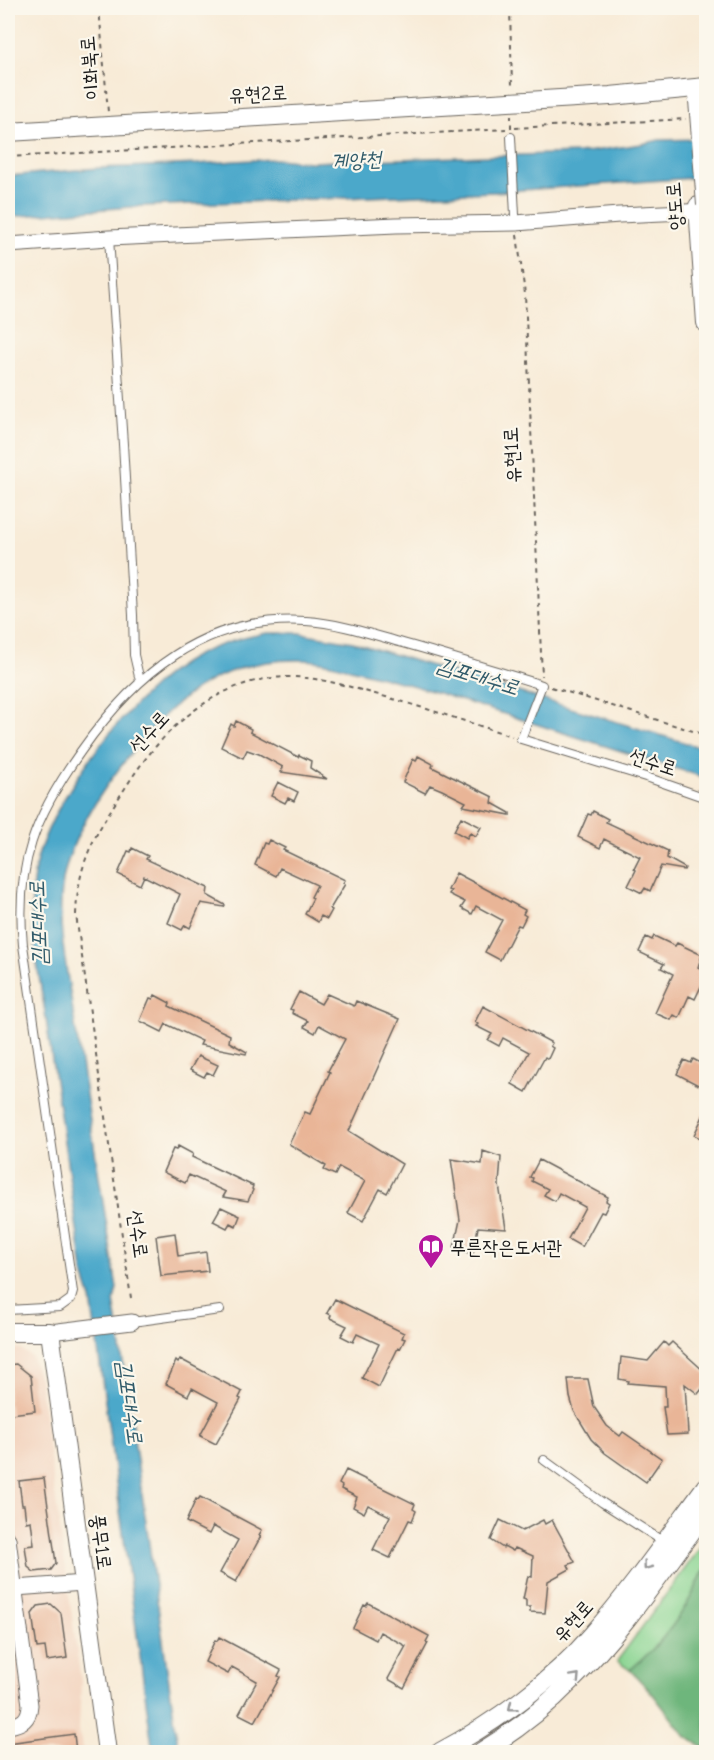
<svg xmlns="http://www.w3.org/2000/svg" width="714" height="1760" font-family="'Comic Neue','Poor Story',sans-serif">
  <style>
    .built { fill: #f3d4bf }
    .green { fill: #89d491; stroke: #527856; stroke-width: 1.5 }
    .forest { fill: #6eb67b; stroke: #45694c; stroke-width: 1.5 }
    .water { fill: #4ba8ca; stroke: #346273; stroke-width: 1.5 }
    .building { fill: #e9b597 }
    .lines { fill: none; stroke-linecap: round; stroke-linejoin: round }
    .service-casing { stroke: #69645d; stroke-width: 10 }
    .minor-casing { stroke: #69645d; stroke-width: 17 }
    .tertiary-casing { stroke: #69645d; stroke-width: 20 }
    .path { stroke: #69645d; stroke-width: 2; stroke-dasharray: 4.5 4.5; stroke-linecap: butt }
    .service { stroke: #fff; stroke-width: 8 }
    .minor { stroke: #fff; stroke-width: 15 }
    .tertiary { stroke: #fff; stroke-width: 18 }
    .tertiary-bridge-casing { stroke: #69645d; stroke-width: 20; stroke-linecap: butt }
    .tertiary-bridge { stroke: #fff; stroke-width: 18 }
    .oneway { stroke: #999 }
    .labels { text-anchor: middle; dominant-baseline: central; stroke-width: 4.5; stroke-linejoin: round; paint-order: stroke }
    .street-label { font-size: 20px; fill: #1c1c1c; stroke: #fbf7ec }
    .poi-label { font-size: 20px; fill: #1c1c1c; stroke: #fbf7ec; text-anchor: start }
    .water-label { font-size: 21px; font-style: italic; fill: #315b6a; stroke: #fbf7ec }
  </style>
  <rect width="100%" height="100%" fill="#fbf7ec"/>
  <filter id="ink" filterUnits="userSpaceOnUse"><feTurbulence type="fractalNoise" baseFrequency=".0167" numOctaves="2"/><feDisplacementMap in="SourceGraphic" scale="12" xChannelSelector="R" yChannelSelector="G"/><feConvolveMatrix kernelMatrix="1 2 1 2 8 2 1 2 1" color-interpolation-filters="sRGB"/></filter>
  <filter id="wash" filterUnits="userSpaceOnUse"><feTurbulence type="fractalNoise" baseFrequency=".008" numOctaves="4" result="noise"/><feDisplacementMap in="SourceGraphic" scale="24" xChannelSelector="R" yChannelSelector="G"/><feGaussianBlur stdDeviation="1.35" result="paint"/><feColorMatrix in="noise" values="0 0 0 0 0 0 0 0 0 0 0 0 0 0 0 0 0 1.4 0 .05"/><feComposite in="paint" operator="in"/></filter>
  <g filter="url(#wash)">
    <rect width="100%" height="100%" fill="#f8ebd7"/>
    <path class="built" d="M8 1348 20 1349 32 1357 39 1379 81 1681 79 1730 83 1752H8Z"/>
    <path class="green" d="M706 1540V1569L703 1572C687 1610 662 1644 630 1670L617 1661Z"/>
    <path class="forest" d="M706 1569V1749L685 1736 652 1693 630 1670C662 1644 687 1610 703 1572Z"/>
    <path class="water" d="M701 139 706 177 494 192 144 206 8 217V176L99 168 198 164 235 161 274 159 311 162 579 153 642 144 659 140Z
      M268 633H300L353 642 706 749V778C625 753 544 727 463 701 427 689 391 679 354 670 337 665 319 660 302 660 236 658 188 686 147 734 114 773 78 820 65 871 54 916 67 967 73 1012 87 1105 102 1196 117 1288L114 1300 179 1752H153L91 1299 84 1277C71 1194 59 1110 47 1026 40 974 24 917 36 864 46 819 89 756 120 721 167 669 197 645 268 633Z"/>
    <g id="blocks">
      <path class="building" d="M236 721 251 729 250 732 298 757 299 755 311 761 310 768 327 779 281 772 283 767 259 754 247 750 243 758 221 747 231 724 234 726Z
        M418 756 433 764 432 767 493 797 492 803 510 813V815L463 806 466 802 442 790 430 785 425 793 403 782 413 759 416 761Z
        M278 782 298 792 294 801 288 798 285 803 271 796Z
        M593 811 608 819 606 822 668 851 667 858 685 868 684 870 661 866 650 891 645 888 642 893 628 886 636 870 634 869 640 857 604 839 600 848 578 837 588 814 591 815Z
        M461 817 481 827 476 836 470 833 467 838 454 831Z
        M269 840 285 848 283 850 345 880 343 883 345 884 330 909 332 910 327 919 321 916 318 922 305 914 313 898 311 897 317 885 280 868 276 876 255 865 264 843 267 844Z
        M132 848 148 856 146 859 208 888 207 895 225 905 224 907 201 903 190 928 185 925 182 930 168 923 180 894 144 876 140 885 118 874 128 851 131 852Z
        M456 873 525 910 523 914 526 916 521 926 518 925 500 960 485 952 502 920 476 906 472 914 461 908 465 902 449 894 451 891 448 890Z
        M654 936 675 946 677 943 702 955 698 967 706 971V976L695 999 689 996 679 1018 674 1015 671 1020 655 1013 673 974 661 968 664 964 639 952 646 937 652 940Z
        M299 992 321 1004 327 994 354 1006 356 1001 400 1019 349 1131 402 1164 387 1193 380 1189 363 1221 348 1213 365 1181 339 1167 335 1175 324 1170 326 1166 289 1144 305 1112 310 1114 330 1072 328 1071 345 1039 319 1025 315 1033 304 1027 308 1021 292 1013 293 1010 290 1009Z
        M155 995 170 1003 169 1006 230 1035 229 1042 247 1052 246 1054 200 1045 202 1041 166 1024 162 1032 140 1021 150 998 153 999Z
        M483 1006 552 1043 550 1046 553 1048 548 1059 545 1057 526 1092 512 1084 529 1052 503 1038 499 1046 488 1040 492 1034 476 1026 478 1024 475 1022Z
        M198 1056 218 1065 213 1075 207 1072 204 1077 190 1070Z
        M693 1059 706 1066V1089L677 1074 684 1060 691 1063Z
        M706 1110V1141L694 1135Z
        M178 1146 193 1154 192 1157 253 1186 252 1189 253 1190 248 1201 223 1197 226 1192 189 1175 185 1183 163 1172 173 1149 176 1150Z
        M483 1151 501 1157 499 1185 506 1229 478 1227 473 1255 454 1248 460 1220 451 1159 482 1164Z
        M539 1160 608 1197 606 1201 609 1203 604 1213 601 1212 582 1247 568 1239 585 1207 559 1193 555 1201 544 1195 548 1189 532 1181 533 1178 530 1177Z
        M221 1207 240 1216 236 1226 230 1223 227 1228 213 1221Z
        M175 1233 178 1256 206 1252 208 1271 161 1276 156 1236Z
        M335 1299 404 1333 402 1338 405 1339 400 1349 398 1348 379 1387 362 1378 379 1344 357 1334 353 1342 341 1336 347 1326 330 1318 331 1315 327 1313Z
        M664 1342 668 1346 672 1342 706 1373V1384L698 1394 685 1384 688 1434 667 1435 663 1407H666L665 1386 628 1383 629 1381 619 1379 621 1357 648 1361Z
        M180 1359 242 1392 239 1398 241 1399 216 1444 200 1436 218 1402 192 1388 188 1396 166 1384 176 1361 178 1363Z
        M16 1364 31 1376 35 1411 11 1414 10 1405H8V1365Z
        M568 1379H588L594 1407 607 1426 620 1436 623 1432 662 1459 646 1482 605 1453 591 1439 574 1411 570 1397Z
        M346 1470 415 1504 413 1509 416 1511 412 1521 409 1520 390 1558 373 1550 390 1516 368 1505 364 1513 353 1507 357 1497 341 1489 342 1486 339 1484Z
        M44 1478 56 1563 51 1570 34 1572 28 1567 25 1546 34 1545 31 1521 26 1522 24 1505H22L19 1481Z
        M200 1497 262 1530 259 1535 261 1536 236 1582 220 1573 238 1540 213 1526 209 1534 186 1522 196 1499 198 1500Z
        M500 1520 522 1531 543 1520 545 1524 552 1520 575 1562 568 1565 570 1569 548 1581 545 1613 530 1612V1607H526V1600L523 1599 528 1576 532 1577 533 1556 515 1548 513 1551 504 1546 503 1548 491 1540Z
        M368 1603 429 1636 426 1642 428 1643 404 1688 388 1679 406 1646 380 1632 376 1640 353 1628 364 1605 366 1606Z
        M51 1604 61 1613 67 1658 47 1661 45 1647 37 1648 32 1614 38 1606Z
        M219 1637 281 1670 278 1676 280 1677 255 1722 239 1714 257 1681 232 1667 228 1674 205 1662 215 1640 217 1641Z
        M74 1734 76 1752H8V1743Z"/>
    </g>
  </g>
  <g filter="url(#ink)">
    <use href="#blocks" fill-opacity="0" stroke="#69645d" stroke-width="1.5"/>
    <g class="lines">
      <defs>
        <path id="service" d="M511 137 515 215
          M109 238 123 444 133 615 134 655 140 681
          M8 1310 60 1307 71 1299 73 1292 23 945C15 864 35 816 81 751 135 674 205 614 306 621 339 623 371 634 403 643 450 656 496 671 542 685L521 739 652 779 706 798
          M132 1322 220 1310
          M544 1460 603 1503 664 1542"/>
        <path id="minor" d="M8 245 109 238 396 225 516 223 619 215 706 211
          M50 1332 132 1322
          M8 1539 30 1705C29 1720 22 1724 8 1726
          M15 1588 84 1583"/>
        <path id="tertiary" d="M8 132 610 96 706 87
          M698 206 706 323
          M8 1332H50L107 1752
          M440 1752C493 1724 553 1681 592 1635 633 1588 669 1536 706 1486
          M481 1752C514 1732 544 1709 571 1681 623 1631 663 1569 706 1512"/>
      </defs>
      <use href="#service" class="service-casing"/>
      <use href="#minor" class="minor-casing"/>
      <use href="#tertiary" class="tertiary-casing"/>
      <path class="path" d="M99 8 108 112
        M510 8 512 87
        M511 128V116
        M515 128 686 119
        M8 157 506 129
        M517 235 525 294 542 676
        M551 687 706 735
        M131 1298 76 915C78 855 100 827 131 779 171 719 231 669 307 678 334 681 360 690 386 697 429 709 470 723 512 736"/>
      <use href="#service" class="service"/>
      <use href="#minor" class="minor"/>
      <use href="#tertiary" class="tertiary"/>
      <defs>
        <path id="tertiary-bridge" d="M698 100 706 205"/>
      </defs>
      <use href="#tertiary-bridge" class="tertiary-bridge-casing"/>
      <use href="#tertiary-bridge" class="tertiary-bridge"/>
    </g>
    <defs><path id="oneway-chevron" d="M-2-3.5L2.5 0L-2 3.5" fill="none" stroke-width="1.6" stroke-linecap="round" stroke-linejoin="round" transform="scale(1.5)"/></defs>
    <g class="oneway">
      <use href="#oneway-chevron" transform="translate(647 1566) rotate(127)"/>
      <use href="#oneway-chevron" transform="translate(576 1677) rotate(-47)"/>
      <use href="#oneway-chevron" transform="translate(512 1707) rotate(141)"/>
    </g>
  </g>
  <defs>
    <symbol id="library-pin" viewBox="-11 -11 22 30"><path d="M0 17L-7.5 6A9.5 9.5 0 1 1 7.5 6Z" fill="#b5179e" stroke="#fbf7ec"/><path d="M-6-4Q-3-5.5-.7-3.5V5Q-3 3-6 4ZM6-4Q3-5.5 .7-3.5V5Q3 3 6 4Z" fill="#fff"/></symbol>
  </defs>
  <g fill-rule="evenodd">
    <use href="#library-pin" x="416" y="1232" width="30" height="40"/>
  </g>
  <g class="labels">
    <g class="street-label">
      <text transform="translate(90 68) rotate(-95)">이화북로</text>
      <text transform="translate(258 94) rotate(-3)">유현2로</text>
      <text transform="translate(675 206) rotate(-95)">양도로</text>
      <text transform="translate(512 455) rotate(-93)">유현1로</text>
      <text transform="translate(149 732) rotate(-48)">선수로</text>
      <text transform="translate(653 762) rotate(18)">선수로</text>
      <text transform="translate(138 1234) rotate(82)">선수로</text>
      <text transform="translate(101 1542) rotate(82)">풍무1로</text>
      <text transform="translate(573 1621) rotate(-48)">유현로</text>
    </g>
    <g class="poi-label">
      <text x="450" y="1247">푸른작은도서관</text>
    </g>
    <g class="water-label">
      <text transform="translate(356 160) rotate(-3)">계양천</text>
      <text transform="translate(478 676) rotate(17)">김포대수로</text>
      <text transform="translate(38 923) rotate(-92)">김포대수로</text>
      <text transform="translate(130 1402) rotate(82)">김포대수로</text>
    </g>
  </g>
  <rect width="714" height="1760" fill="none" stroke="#fbf7ec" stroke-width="30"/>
</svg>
